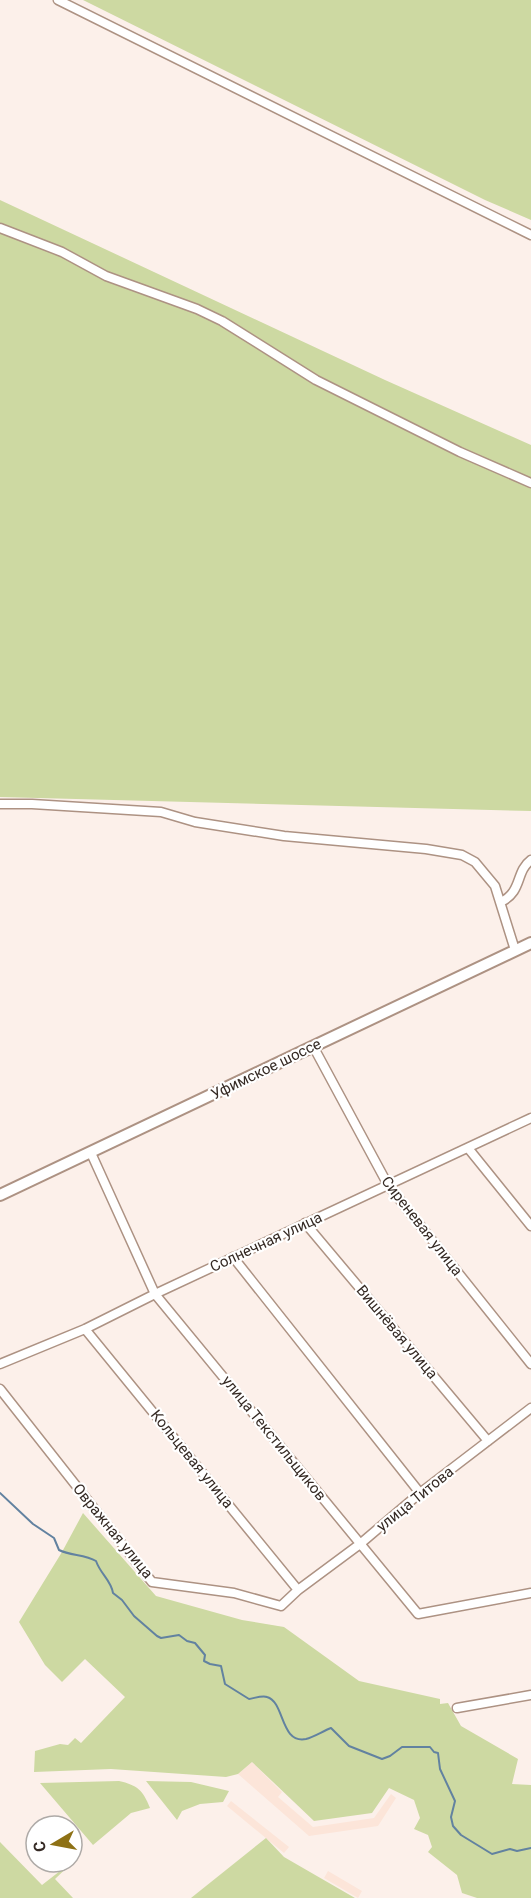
<svg xmlns="http://www.w3.org/2000/svg" width="531" height="1898" font-family="Roboto,sans-serif">
  <style>
    .built { fill: #fce5d9 }
    .green { fill: #cdd9a2 }
    .lines { fill: none; stroke-linecap: round; stroke-linejoin: round }
    .stream { stroke: #6282a0; stroke-width: 2 }
    .minor-casing { stroke: #ad9283; stroke-width: 11 }
    .major-casing { stroke: #ad9283; stroke-width: 14 }
    .minor { stroke: #fff; stroke-width: 8 }
    .major { stroke: #fff; stroke-width: 10 }
    .labels { text-anchor: middle; dominant-baseline: central; stroke-width: 4.5; stroke-linejoin: round; paint-order: stroke }
    .street-label { font-size: 15px; fill: #352a24; stroke: #fff }
  </style>
  <rect width="100%" height="100%" fill="#fcf0ea"/>
  <path class="built" d="M252 1762 282 1792 278 1797 313 1827 374 1818 391 1794 396 1798 378 1826 309 1836 238 1774Z
    M231 1801 289 1847 284 1853 227 1806Z
    M328 1871 362 1891 358 1898 324 1878Z"/>
  <path class="green" d="M83 0H531V220L485 200Z
    M0 200 385 380 531 445V811L0 797Z
    M83 1513 156 1596 242 1620 284 1627 359 1681 440 1699V1704L448 1703 461 1726 518 1759 512 1784 531 1785V1898H477L462 1893 457 1875 428 1852 432 1847 428 1835 414 1829 420 1818 414 1800 389 1788 372 1813 314 1821 252 1762 238 1774 226 1777 111 1769 34 1772 35 1751 60 1744 68 1745 75 1738 81 1743 125 1697 85 1659 62 1682 45 1665 19 1622 62 1552Z
    M119 1781C137 1785 143 1790 150 1808L131 1813 93 1845 40 1783Z
    M146 1781 191 1782 229 1791 223 1802 200 1804 182 1811 177 1820Z
    M266 1838 284 1857 355 1898H191Z
    M0 1842 42 1885 78 1857 55 1879 73 1898H0Z"/>
  <g class="lines">
    <path class="stream" d="M0 1493 33 1524 54 1538 59 1550C71 1556 85 1554 96 1561 101 1575 111 1580 113 1593L122 1600 134 1616 157 1636 161 1638 179 1635 187 1641 195 1643 205 1655 204 1661 210 1664 221 1666 225 1684 249 1699C255 1698 263 1695 267 1697 285 1702 280 1744 306 1739 314 1737 323 1731 331 1728L349 1746 382 1759 390 1756 402 1747H430L434 1752 438 1753 440 1769 455 1801 451 1817 453 1826 461 1835 492 1854 510 1849 517 1851 531 1848"/>
    <defs>
      <path id="minor" d="M58 0 531 235
        M0 228 62 252 106 276 197 309 222 321 316 380 460 452 531 483
        M0 804H32L161 812 195 822 284 836 426 849 462 855 475 862 495 886 515 950
        M501 902C523 891 515 872 531 860
        M313 1046 388 1185 531 1364
        M468 1148 531 1226
        M91 1153 155 1294 418 1614 531 1593
        M305 1223 488 1441
        M233 1257 420 1493
        M85 1329 298 1590
        M0 1364 85 1329 155 1294 531 1118
        M0 1389 152 1582 234 1593 281 1606 298 1590 360 1544 420 1493 531 1408
        M457 1708 531 1695"/>
      <path id="major" d="M0 1195 531 943"/>
    </defs>
    <use href="#minor" class="minor-casing"/>
    <use href="#major" class="major-casing"/>
    <use href="#minor" class="minor"/>
    <use href="#major" class="major"/>
  </g>
  <g class="labels">
    <g class="street-label">
      <text transform="translate(266 1069) rotate(-26)">Уфимское шоссе</text>
      <text transform="translate(422 1226) rotate(52)">Сиреневая улица</text>
      <text transform="translate(266 1242) rotate(-25)">Солнечная улица</text>
      <text transform="translate(397 1332) rotate(50)">Вишнёвая улица</text>
      <text transform="translate(274 1438) rotate(51)">улица Текстильщиков</text>
      <text transform="translate(192 1459) rotate(51)">Кольцевая улица</text>
      <text transform="translate(415 1499) rotate(-39)">улица Титова</text>
      <text transform="translate(113 1531) rotate(51)">Овражная улица</text>
    </g>
  </g>
  <g transform="translate(54 1844) rotate(260)"><circle r="28" fill="#ffffff" stroke="#aeaaa7" stroke-width="1.5"/>
  <path d="M0-4.5L10 22L0 15L-10 22Z" fill="#8e7115"/>
  <text y="-9" font-size="16" font-weight="bold" text-anchor="middle" fill="#352a24">С</text>
  </g>
</svg>
